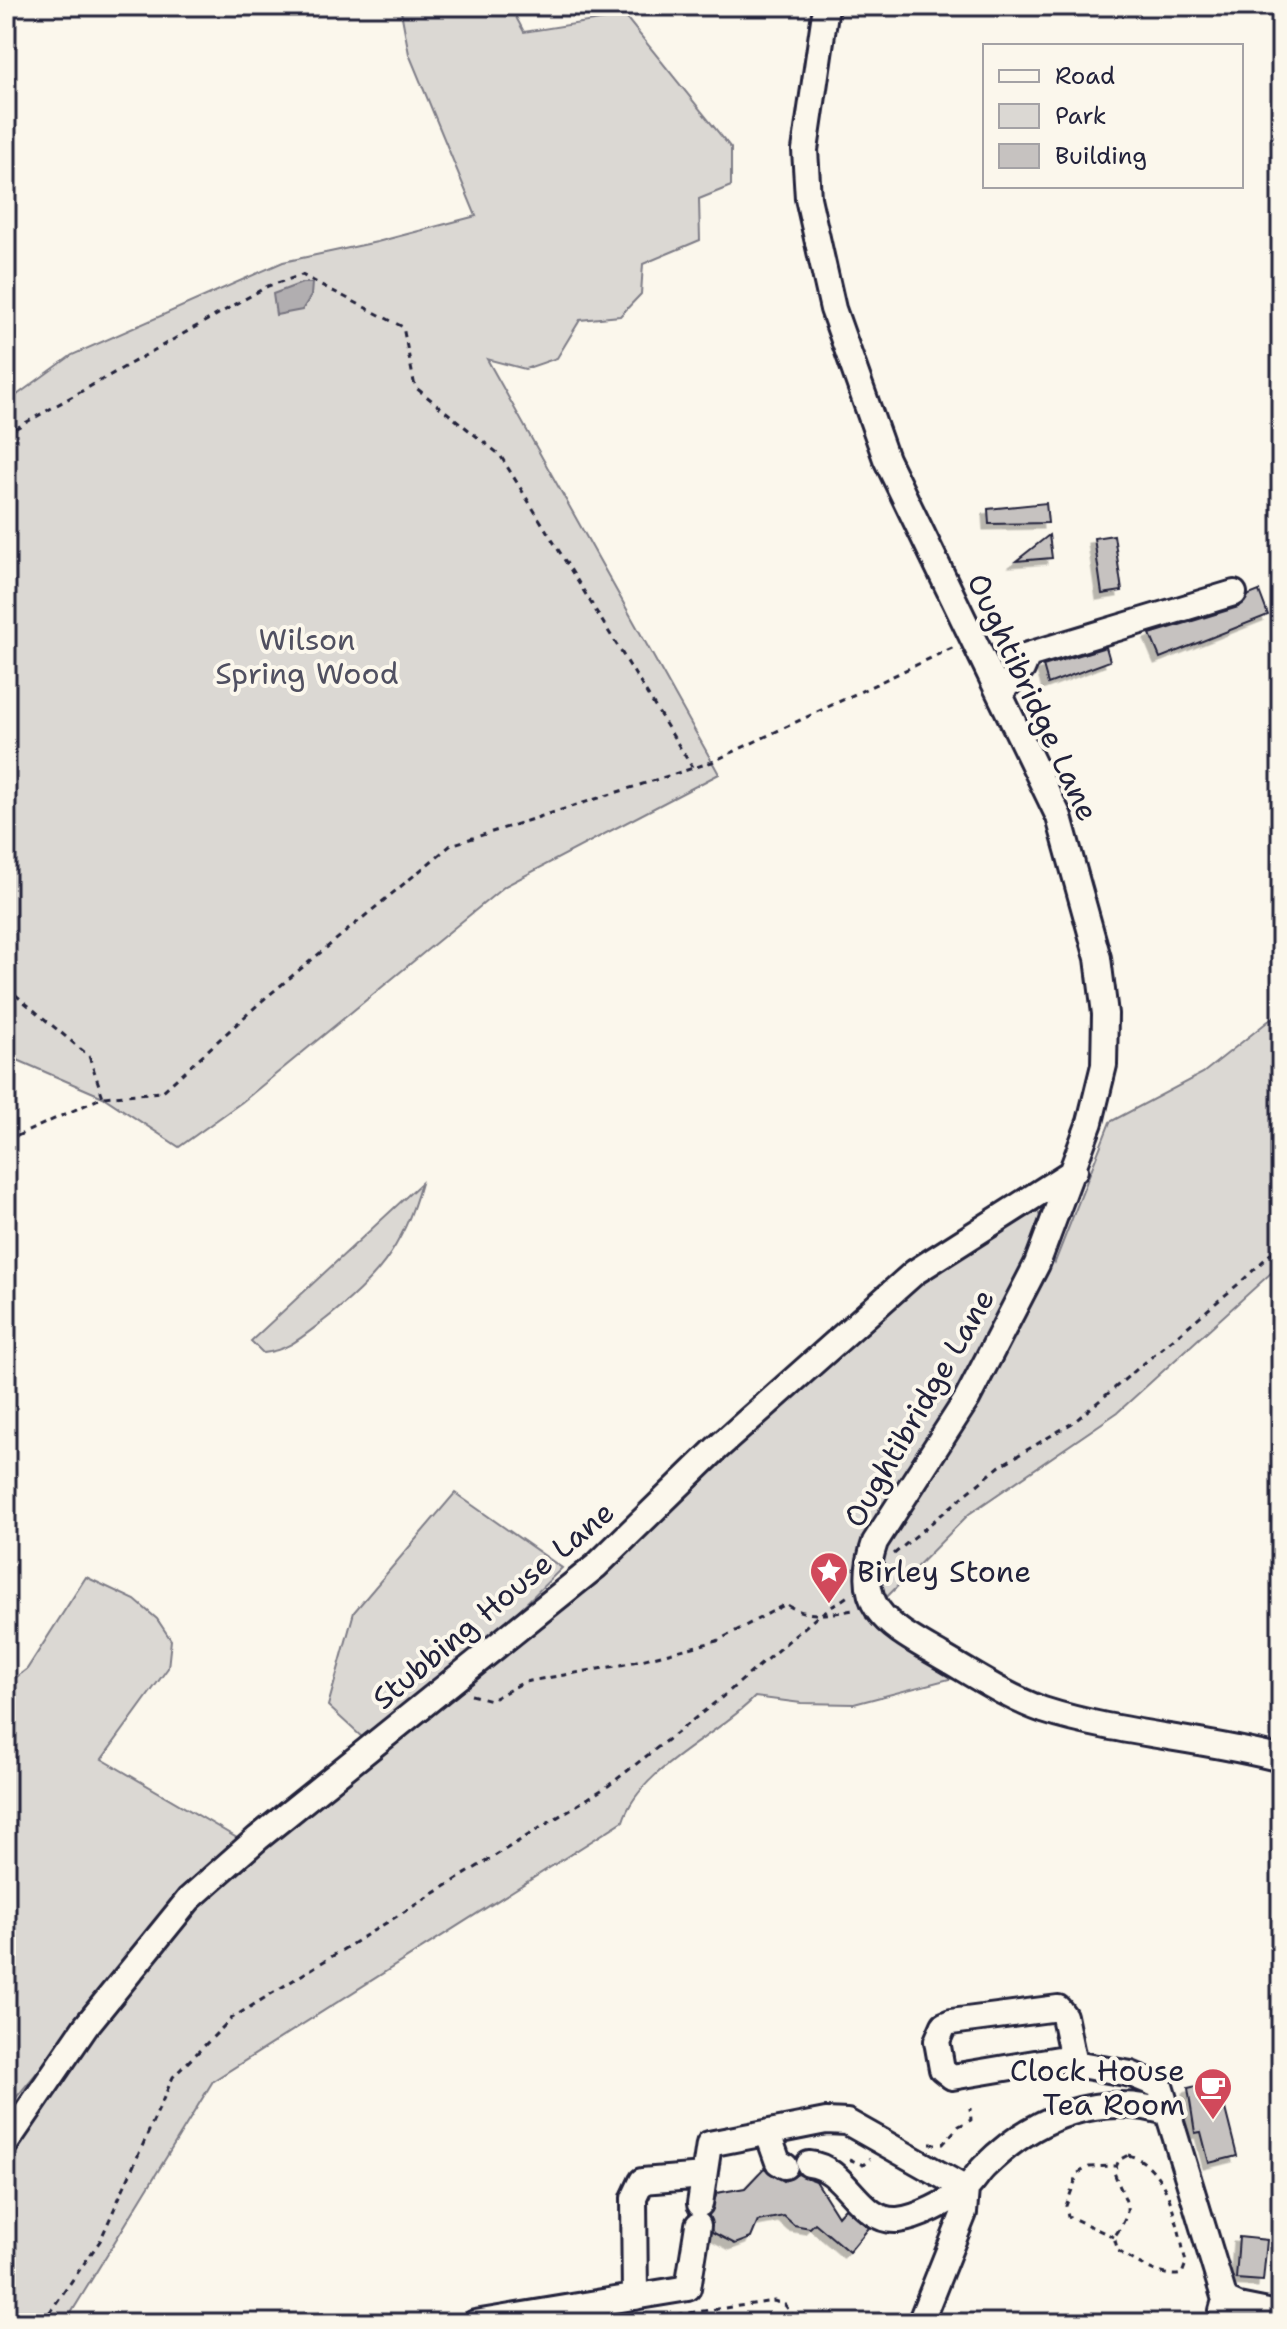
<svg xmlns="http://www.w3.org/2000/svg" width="1287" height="2329" font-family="'Shantell Sans',sans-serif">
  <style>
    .green { fill: #dbd8d3; stroke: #7e7d87; stroke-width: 2 }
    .water { fill: #b1aeb0; stroke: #787681; stroke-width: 2 }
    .building { fill: #c6c2c0; stroke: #22223b; stroke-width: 2; filter: url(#shadow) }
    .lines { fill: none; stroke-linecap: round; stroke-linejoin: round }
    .minor-casing { stroke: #22223b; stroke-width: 30 }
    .path { stroke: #22223b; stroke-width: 3; stroke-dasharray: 6 6; stroke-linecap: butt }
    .minor { stroke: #fbf7ec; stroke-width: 24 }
    .labels { text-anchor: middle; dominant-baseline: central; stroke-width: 8; stroke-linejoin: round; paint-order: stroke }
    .park-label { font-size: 30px; fill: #505061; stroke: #fbf7ec }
    .street-label { font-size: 30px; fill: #22223b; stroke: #fbf7ec }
    .poi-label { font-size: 30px; fill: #22223b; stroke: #fbf7ec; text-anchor: start }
  </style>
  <defs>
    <filter id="shadow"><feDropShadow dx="-5.5" dy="5.5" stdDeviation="0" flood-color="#0004"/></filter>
  </defs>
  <rect width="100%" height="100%" fill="#fbf7ec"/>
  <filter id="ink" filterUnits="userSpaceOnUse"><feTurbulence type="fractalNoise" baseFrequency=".0125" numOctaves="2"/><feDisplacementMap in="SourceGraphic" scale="16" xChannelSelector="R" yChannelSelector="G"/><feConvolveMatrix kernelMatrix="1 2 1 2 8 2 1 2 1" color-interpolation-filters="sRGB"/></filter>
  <g filter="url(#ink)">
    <path class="green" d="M400 6H510L524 32 625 16 731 148V186L699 199 700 240 643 264 641 294 620 316 580 320 557 358 525 369 487 359 719 774 505 886 242 1102 179 1147 103 1097 6 1055V403L72 355 283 262 377 242 476 216 409 54Z
      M1281 1011V1264L1118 1412 969 1514 866 1618 897 1644 957 1677 854 1704 801 1703 755 1697C718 1736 640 1768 623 1821L213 2081 65 2323H6V2157L65 2071 186 1912 601 1576 918 1279 1038 1211 1055 1262 1110 1122 1203 1073Z
      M421 1183C403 1249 375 1281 322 1322 302 1337 289 1350 263 1353L251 1341Z
      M455 1493 562 1568 507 1622 365 1740 328 1706 354 1612Z
      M86 1577 135 1600 157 1619 171 1640 168 1668 102 1759 242 1841 147 1939 6 2110V1685L27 1669Z"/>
    <path class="water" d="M302 283H312L311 296 302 310 276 315 273 294Z"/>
    <path class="building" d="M1046 503 1048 523 989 524 988 509Z
      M1049 535 1052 558 1016 561Z
      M1114 535 1122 591 1102 594 1094 538Z
      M1259 591 1268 615 1160 658 1150 634 1238 607 1249 595Z
      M1106 647 1110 661 1048 684 1043 666Z
      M1218 2081 1237 2156 1209 2163 1201 2132 1195 2133 1188 2088Z
      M764 2168 784 2181 798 2174 816 2181 838 2216 845 2208 869 2228 849 2252 815 2223 810 2228 794 2225 784 2216 758 2221 751 2238 735 2244 712 2232 709 2215 717 2193 745 2188Z
      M1239 2237 1267 2240 1263 2281 1236 2279Z"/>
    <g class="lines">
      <defs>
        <path id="minor" d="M826 6 805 150 808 198 833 309 886 459 1059 817 1098 958 1105 1014 1104 1065 1090 1122 1037 1264 967 1399 875 1542C852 1609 890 1626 941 1656 974 1675 1007 1697 1043 1710 1117 1734 1204 1738 1281 1759
          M1000 693 1022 669 1028 655 1234 593
          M1071 2057 952 2077 942 2069 937 2041 944 2025 951 2022 1058 2008 1064 2016 1074 2064 1131 2074 1160 2086 1225 2300 1222 2311 1227 2323
          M768 2134 778 2162 785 2166
          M6 2143 86 2026 189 1899 258 1838 596 1566 715 1450 915 1272 1075 1170
          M809 2164C847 2167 858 2223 898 2220 918 2218 948 2202 964 2190 972 2184 977 2174 984 2167 1035 2116 1102 2090 1172 2114
          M700 2204 709 2144 826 2121 847 2122 966 2189 964 2213 920 2323
          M635 2297 634 2198 642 2181 704 2176
          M1225 2300 1238 2306 1273 2313
          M475 2323 688 2288 698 2225"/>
      </defs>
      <use href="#minor" class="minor-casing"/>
      <path class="path" d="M6 486 11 431 268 286 302 275 403 327 415 387 500 455 692 767
        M6 987 89 1056 103 1097
        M6 1141 103 1097 162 1092 263 1000 451 845 712 762 954 647
        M894 1554 1000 1466 1074 1422 1242 1281 1281 1244
        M471 1695 491 1700 524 1682 621 1665 717 1641 786 1604C808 1619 829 1614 853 1610
        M930 2144H943L959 2126 971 2120 970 2108
        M1128 2155C1169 2165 1178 2227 1186 2263L1182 2274C1164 2280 1133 2260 1118 2251L1114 2237C1137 2205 1125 2204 1114 2172L1119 2160Z
        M849 2159 863 2165 870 2159
        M1114 2237 1068 2216 1066 2206 1078 2173 1089 2167 1115 2166
        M42 2323 100 2241 173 2077 232 2018 608 1786 721 1698 818 1616 851 1594
        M618 2323 774 2301 785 2305 799 2323"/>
      <use href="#minor" class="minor"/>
    </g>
  </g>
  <defs>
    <symbol id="sight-pin" viewBox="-11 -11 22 30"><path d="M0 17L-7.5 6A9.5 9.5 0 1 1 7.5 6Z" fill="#d1495b" stroke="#fbf7ec"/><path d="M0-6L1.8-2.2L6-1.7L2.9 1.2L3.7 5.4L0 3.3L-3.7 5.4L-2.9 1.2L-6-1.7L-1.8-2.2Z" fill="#fff"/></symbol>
    <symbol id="cafe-pin" viewBox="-11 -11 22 30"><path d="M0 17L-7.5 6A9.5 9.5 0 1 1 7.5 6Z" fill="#d1495b" stroke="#fbf7ec"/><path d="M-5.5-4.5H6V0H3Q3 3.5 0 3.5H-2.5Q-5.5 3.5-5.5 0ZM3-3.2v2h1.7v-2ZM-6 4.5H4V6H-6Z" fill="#fff"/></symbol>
  </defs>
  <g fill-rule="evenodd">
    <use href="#sight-pin" x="807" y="1549" width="44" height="60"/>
    <use href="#cafe-pin" x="1191" y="2065" width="44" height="60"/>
  </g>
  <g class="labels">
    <g class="park-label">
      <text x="307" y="639">Wilson<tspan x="307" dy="34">Spring Wood</tspan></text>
    </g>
    <g class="street-label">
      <text transform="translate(1033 697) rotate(65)">Oughtibridge Lane</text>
      <text transform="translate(919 1408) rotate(-60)">Oughtibridge Lane</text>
      <text transform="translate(493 1605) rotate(-40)">Stubbing House Lane</text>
    </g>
    <g class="poi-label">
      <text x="857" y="1571">Birley Stone</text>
      <text x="1185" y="2070" text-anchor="end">Clock House<tspan x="1185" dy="34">Tea Room</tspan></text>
    </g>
  </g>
  <rect width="1287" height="2329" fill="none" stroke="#fbf7ec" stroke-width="32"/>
  <rect x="16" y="16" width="1255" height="2297" fill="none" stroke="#22223b" stroke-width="3" filter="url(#ink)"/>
  <rect x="983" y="44" width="260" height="144" fill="#fbf7ec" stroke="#a4a2a5" stroke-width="2"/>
  <rect x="999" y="70" width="40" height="12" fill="#fbf7ec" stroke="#a4a2a5" stroke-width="2"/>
  <text x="1055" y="84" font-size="24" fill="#22223b">Road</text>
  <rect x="999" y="104" width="40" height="24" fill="#dbd8d3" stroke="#a4a2a5" stroke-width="2"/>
  <text x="1055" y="124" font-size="24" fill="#22223b">Park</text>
  <rect x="999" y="144" width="40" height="24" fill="#c6c2c0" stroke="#a4a2a5" stroke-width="2"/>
  <text x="1055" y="164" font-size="24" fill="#22223b">Building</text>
</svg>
